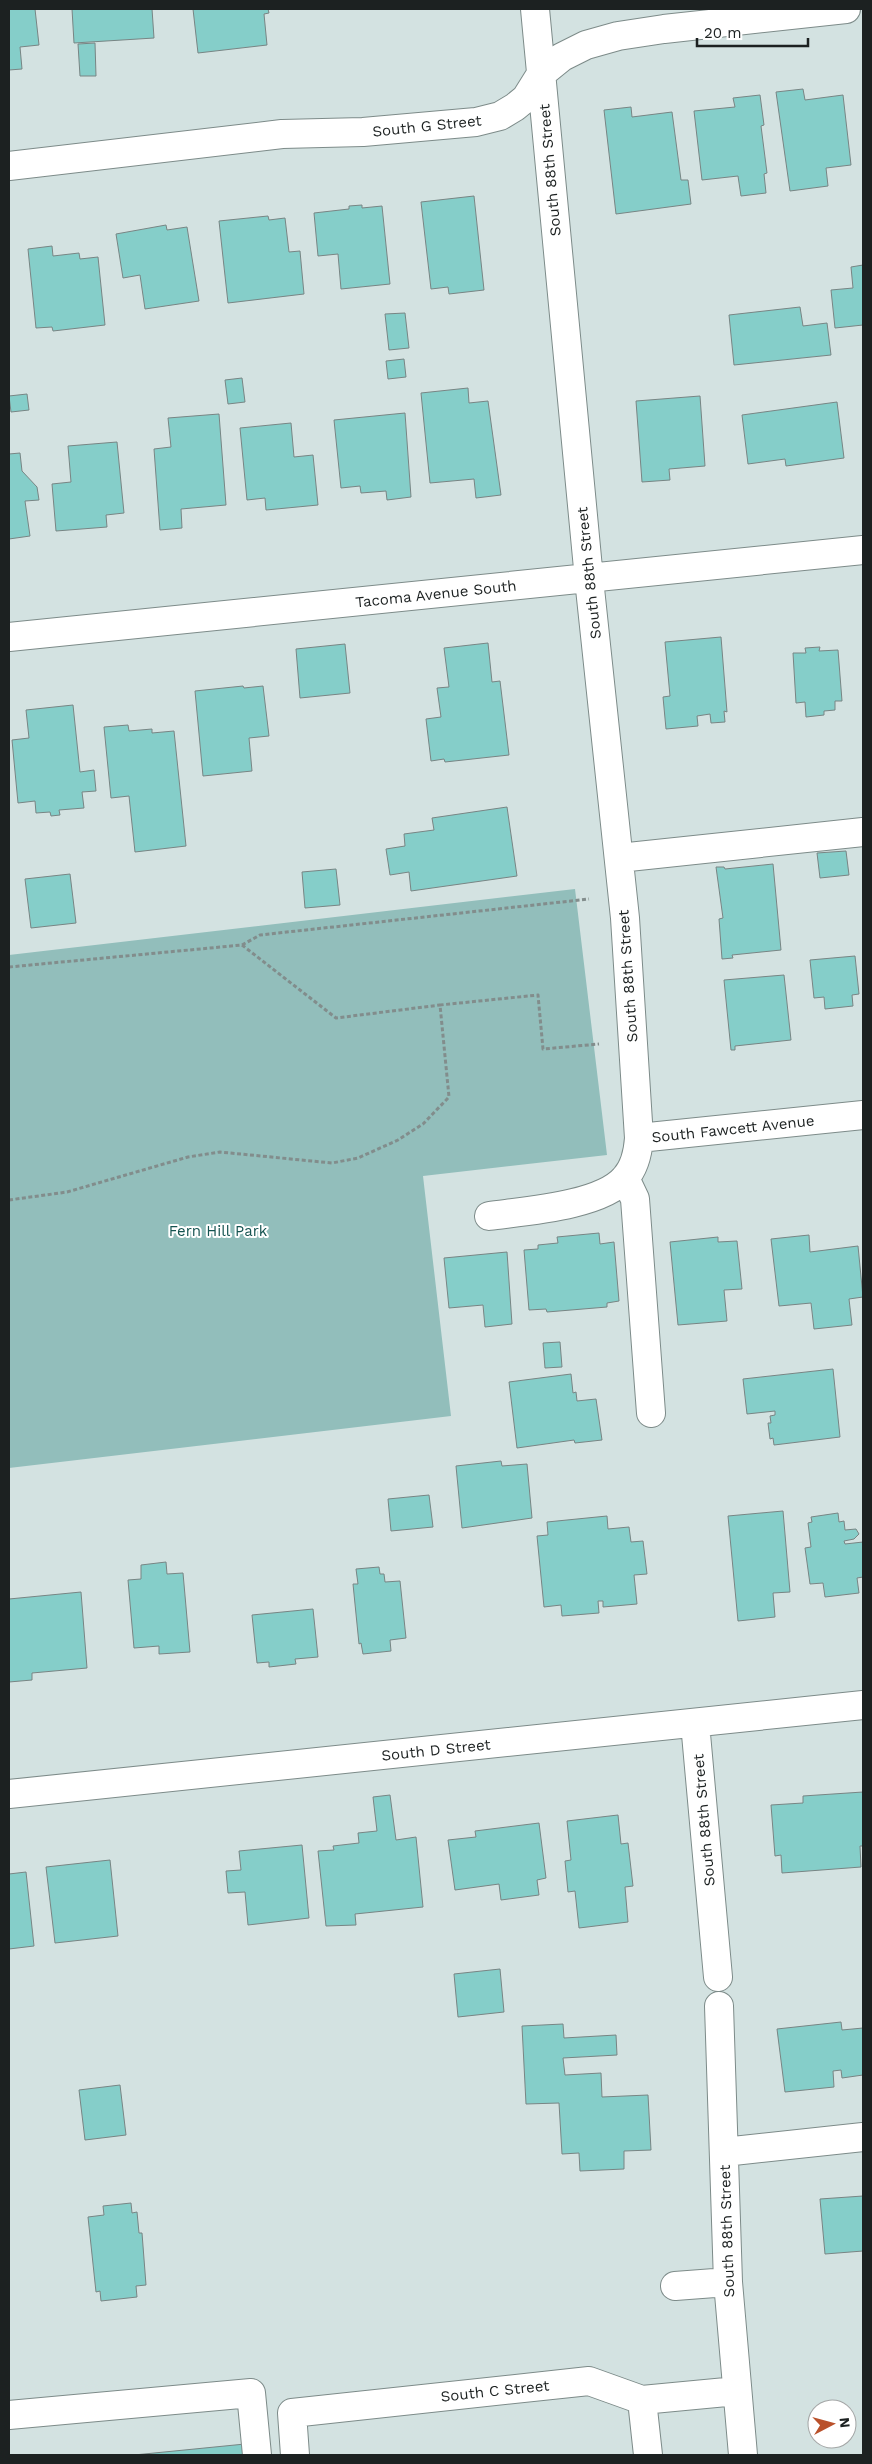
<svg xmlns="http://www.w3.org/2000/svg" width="872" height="2464" font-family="'Work Sans',sans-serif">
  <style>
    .green { fill: #92bebb }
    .building { fill: #85cec9; stroke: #788584 }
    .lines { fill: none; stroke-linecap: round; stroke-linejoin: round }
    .minor-casing { stroke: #7d8b89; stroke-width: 30 }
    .path { stroke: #828d8c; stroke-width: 3; stroke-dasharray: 4 2.5; stroke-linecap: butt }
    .minor { stroke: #fff; stroke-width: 28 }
    .labels { text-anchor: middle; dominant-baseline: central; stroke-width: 4; stroke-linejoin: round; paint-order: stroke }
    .street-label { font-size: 15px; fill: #1c2121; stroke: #fff }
    .park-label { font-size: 15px; fill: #145350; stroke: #fff }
  </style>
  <rect width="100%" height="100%" fill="#d3e2e1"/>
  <path class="green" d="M575 889 607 1155 423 1176 451 1416 9 1468V955Z"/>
  <path class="building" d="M9 9H35L39 45 20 47 22 69 9 70Z
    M72 9H152L154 38 74 43Z
    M193 9H268L269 13 264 14 267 45 198 53Z
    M95 43 96 76H80L78 44Z
    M803 89 805 100 843 95 851 165 826 168 828 186 790 191 776 92Z
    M760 95 764 125 761 126 767 173 764 174 766 193 741 196 738 176 702 180 694 111 735 107 733 98Z
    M631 107 632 117 672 112 681 180H688L691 204 616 214 604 110Z
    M474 196 484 290 449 294 448 287 431 289 421 202Z
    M362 205V208L382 206 390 284 341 289 338 254 318 256 314 213 349 209V206Z
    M268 216 269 220 285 218 289 252 300 251 304 294 228 303 219 221Z
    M166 225 167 230 187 227 199 301 145 309 140 275 123 278 116 234Z
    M52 246 53 256 79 253 80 259 98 257 105 325 53 331 52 327 36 328 28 249Z
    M863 265V325L835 328 831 290 853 288 851 267Z
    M800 307 803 326 827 323 831 355 734 365 729 315Z
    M405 313 409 348 389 350 385 314Z
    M404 359 406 377 388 379 386 361Z
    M242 378 245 402 228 404 225 380Z
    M468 388 469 403 488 401 501 495 476 498 474 479 430 483 421 393Z
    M27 394 29 410 11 412 9 396Z
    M700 396 705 466 669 469 670 480 642 482 636 401Z
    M837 402 844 458 786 466 785 459 748 464 742 415Z
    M405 413 411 497 387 500 386 491 361 493 360 486 341 488 334 420Z
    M219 414 226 505 181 509 182 528 160 530 154 449 171 447 168 418Z
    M291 423 294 457 313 455 318 505 266 510 265 498 247 500 240 428Z
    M117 442 124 513 106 515 107 527 56 531 52 484 71 482 68 446Z
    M20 453 22 471 37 487 39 500 25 501 30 536 9 539V454Z
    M721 637 727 712 724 711 725 722 711 723 710 714 697 716 698 726 666 729 663 697 670 696 665 642Z
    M488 643 492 682 500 681 509 755 445 762 444 759 431 761 426 719 441 717 437 688 449 687 444 648Z
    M345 644 350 693 300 698 296 649Z
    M820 647 819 651 838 650 842 701H835V710L824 711V715L806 717 805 702 796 703 793 653H806L805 648Z
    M243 686 244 688 263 686 269 736 249 738 252 771 203 776 195 691Z
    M73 705 80 772 94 770 96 791 82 792 84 808 59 810 60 815 51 816 50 812 36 813 35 801 18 803 12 740 29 738 26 710Z
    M128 725 129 731 152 729V733L174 731 186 846 135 852 129 796 111 798 104 727Z
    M507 807 517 876 411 891 409 872 390 875 386 849 405 846 404 834 434 830 432 818Z
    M846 851 849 875 820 878 817 853Z
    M773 864 781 950 732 955 733 958 722 959 719 919 723 918 716 867H724L725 869Z
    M336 869 340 905 305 908 302 872Z
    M70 874 76 923 31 928 25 879Z
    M855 956 859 994 852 995 853 1006 825 1009 824 997 814 998 810 960Z
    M784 975 791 1040 735 1046V1050H731L724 980Z
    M599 1233 600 1244 614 1242 619 1301 607 1303V1307L547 1312 546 1309 529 1310 524 1250 538 1249V1245L558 1243 557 1237Z
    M809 1235 810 1252 858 1246 863 1297 849 1299 852 1325 814 1329 811 1303 779 1306 771 1239Z
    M718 1237V1242L737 1241 742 1289 724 1290 727 1321 678 1325 670 1242Z
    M507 1252 512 1324 485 1327 483 1305 449 1308 444 1258Z
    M560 1342 562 1367 545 1368 543 1343Z
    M833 1369 840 1437 774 1445 773 1438 770 1439 768 1423H771L770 1416 775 1415V1411L747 1414 743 1379Z
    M571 1374 573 1393 576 1392 577 1401 596 1399 602 1440 575 1443 574 1440 517 1448 509 1382Z
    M501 1461 502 1466 527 1464 532 1518 462 1528 456 1466Z
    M429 1495 433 1527 391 1531 388 1499Z
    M783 1511 790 1592 773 1593 775 1617 738 1621 728 1516Z
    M838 1513 839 1522 844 1521 845 1530 856 1529 859 1534 854 1539 844 1541 845 1544 863 1542V1577L857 1578 859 1593 825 1597 823 1583 810 1584 805 1548 811 1547 808 1523 812 1522 811 1517Z
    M607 1516 608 1529 629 1527 631 1542 643 1541 647 1574 634 1575 637 1604 603 1607V1601H598L599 1613 562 1616 561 1605 544 1607 537 1536 548 1535 547 1522Z
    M166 1562 167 1574 183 1573 190 1652 159 1654V1646L134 1648 128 1580 141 1579V1565Z
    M379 1567 380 1574H384L385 1582 400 1581 406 1638 390 1640 391 1651 363 1654 361 1643 359 1644 353 1584H358L356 1569Z
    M81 1592 87 1668 32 1673V1680L9 1682V1599Z
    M313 1609 318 1657 295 1659 296 1664 269 1667V1662L257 1663 252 1615Z
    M863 1792V1846H860L861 1867 782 1873 781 1855 775 1856 771 1805 803 1803V1796Z
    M390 1795 396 1840 416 1837 423 1907 355 1914 356 1925 326 1926 318 1851 334 1850 333 1846 359 1843 358 1833 377 1831 373 1797Z
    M618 1815 621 1844 628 1843 633 1886 625 1887 628 1922 579 1928 575 1891 568 1892 565 1861 571 1860 567 1821Z
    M539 1823 546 1878 537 1880 539 1895 501 1900 499 1884 455 1890 448 1840 476 1837 475 1831Z
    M302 1845 309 1918 248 1925 245 1892 228 1893 226 1871 241 1870 239 1851Z
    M110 1860 118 1936 55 1943 46 1867Z
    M26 1872 34 1946 9 1949V1874Z
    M500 1969 504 2012 458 2017 454 1974Z
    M841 2022 842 2030 863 2028V2075L842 2078 841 2070 833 2071 834 2087 785 2092 777 2029Z
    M563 2024 564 2038 616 2035 617 2055 563 2058 565 2075 601 2073 602 2097 648 2095 651 2150 624 2151V2169L580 2171 579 2153 562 2154 559 2103 526 2104 522 2026Z
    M120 2085 126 2135 85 2140 79 2090Z
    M863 2196V2251L825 2254 820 2199Z
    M131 2203 132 2213 137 2212 139 2233H142L146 2285 136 2286 137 2297 101 2301 100 2291 96 2292 88 2217 104 2215 103 2206Z
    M245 2444 246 2455H134Z"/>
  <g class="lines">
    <defs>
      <path id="minor" d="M9 166 282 134 363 132 476 122 500 116 515 107 526 98 541 74 562 57 586 45 618 36 664 29 846 9
        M9 637 863 550
        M619 858 863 832
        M639 1138 863 1115
        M625 1178 635 1199 651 1413
        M489 1216C525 1211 601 1206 625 1178 635 1167 638 1152 639 1138L625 918 589 579 535 9
        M695 1723 718 1977
        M9 1794 863 1705
        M719 2006 728 2282 743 2455
        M724 2152 863 2137
        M675 2286 728 2282
        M642 2400 648 2455
        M9 2415 251 2393 257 2455
        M295 2455 292 2413 589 2381 642 2400 737 2391"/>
    </defs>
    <use href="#minor" class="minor-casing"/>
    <path class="path" d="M242 945 260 935 589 899
      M9 967 242 945 336 1018 440 1005
      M9 1200 67 1192 188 1157 220 1152 332 1163 358 1158 398 1140 423 1124 449 1097 440 1005 538 995 543 1049 599 1044"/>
    <use href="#minor" class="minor"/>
  </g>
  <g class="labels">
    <g class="street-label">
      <text transform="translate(427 126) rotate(-6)">South G Street</text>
      <text transform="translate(550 170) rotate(-95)">South 88th Street</text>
      <text transform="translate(589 573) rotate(-96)">South 88th Street</text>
      <text transform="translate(436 594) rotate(-6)">Tacoma Avenue South</text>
      <text transform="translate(628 976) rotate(-94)">South 88th Street</text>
      <text transform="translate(733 1129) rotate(-6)">South Fawcett Avenue</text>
      <text transform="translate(436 1750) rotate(-6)">South D Street</text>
      <text transform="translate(704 1820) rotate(-95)">South 88th Street</text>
      <text transform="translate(727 2231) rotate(-92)">South 88th Street</text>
      <text transform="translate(495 2391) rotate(-6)">South C Street</text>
    </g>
    <g class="park-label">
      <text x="218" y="1231">Fern Hill Park</text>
    </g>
  </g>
  <rect width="872" height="2464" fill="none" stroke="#1c2121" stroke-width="20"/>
  <g transform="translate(832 2424) rotate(84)"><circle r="24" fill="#ffffff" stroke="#a4a6a6"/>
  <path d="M0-4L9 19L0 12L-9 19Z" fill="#b9512b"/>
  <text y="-8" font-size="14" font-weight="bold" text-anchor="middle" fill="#1c2121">N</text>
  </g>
  <path d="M697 38v8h111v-8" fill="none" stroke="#1c2121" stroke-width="2.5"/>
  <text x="704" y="38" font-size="15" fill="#1c2121" stroke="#ffffff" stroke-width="4" paint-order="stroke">20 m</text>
</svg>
